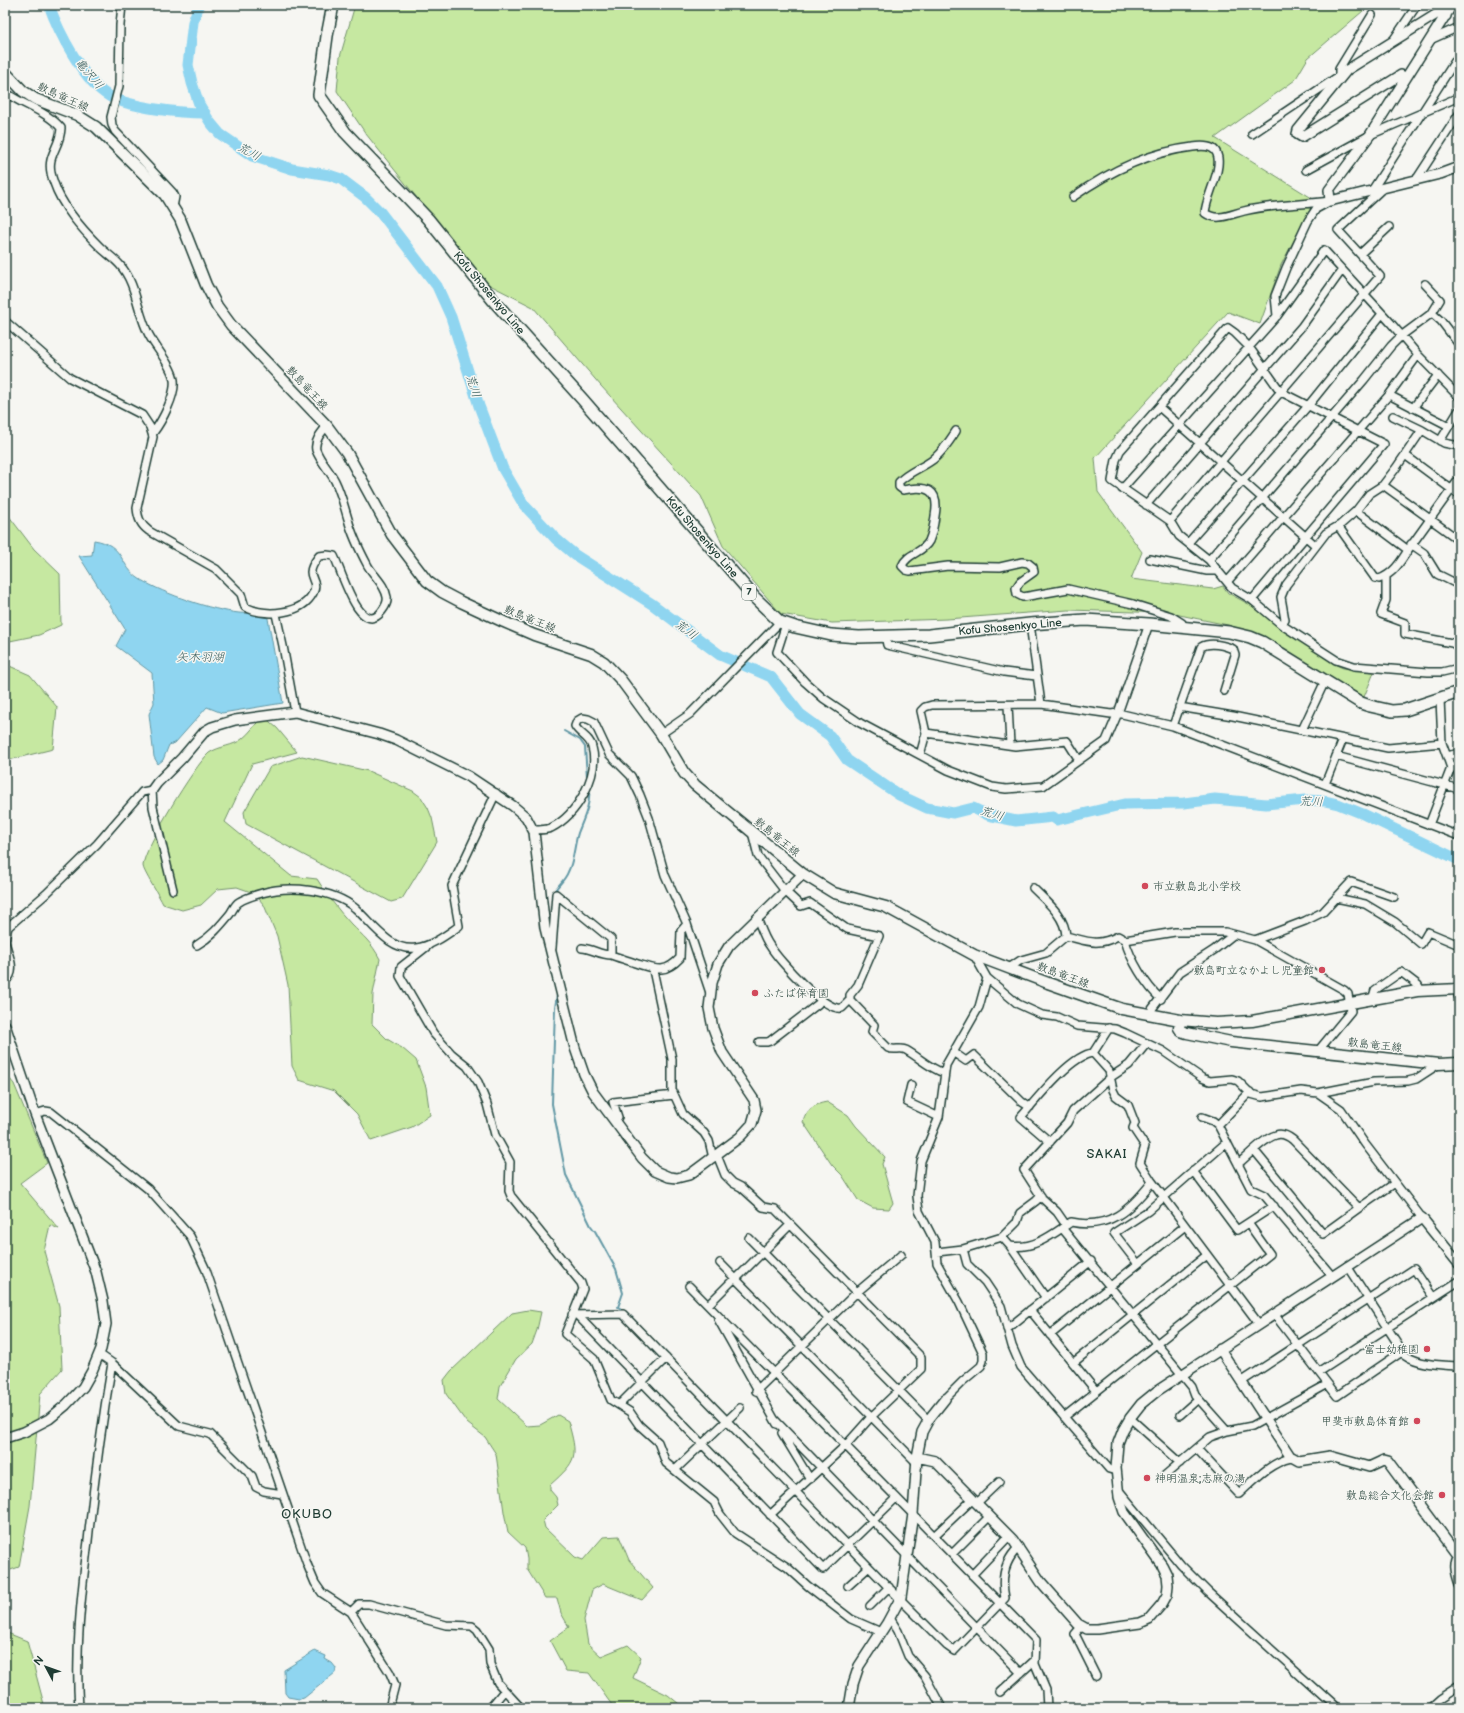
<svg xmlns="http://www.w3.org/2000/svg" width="1464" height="1713" font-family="'Balsamiq Sans','Klee One',sans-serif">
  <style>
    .green { fill: #c6e8a1; stroke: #72926a }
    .water { fill: #8fd5f0; stroke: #6298a5 }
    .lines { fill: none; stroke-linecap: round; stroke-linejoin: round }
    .stream { stroke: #6298a5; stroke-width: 2 }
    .river { stroke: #8fd5f0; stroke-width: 11 }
    .minor-casing { stroke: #1f3d34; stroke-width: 10 }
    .tertiary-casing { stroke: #1f3d34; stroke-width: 12 }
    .secondary-casing { stroke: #1f3d34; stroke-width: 13 }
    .primary-casing { stroke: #1f3d34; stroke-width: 14 }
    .minor { stroke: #f6f6f2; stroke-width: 7 }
    .tertiary { stroke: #f6f6f2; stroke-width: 9 }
    .secondary { stroke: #f6f6f2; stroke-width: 10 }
    .primary { stroke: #f6f6f2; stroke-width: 11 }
    .poi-dot { fill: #d1495b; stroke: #f6f6f2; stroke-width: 1.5 }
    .labels { text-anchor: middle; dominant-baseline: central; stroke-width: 3; stroke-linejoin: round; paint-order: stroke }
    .shield { fill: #f6f6f2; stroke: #60746d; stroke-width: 1 }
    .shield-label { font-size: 10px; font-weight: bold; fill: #1f3d34 }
    .street-label { font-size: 11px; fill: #1f3d34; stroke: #f6f6f2 }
    .poi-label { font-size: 11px; fill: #1f3d34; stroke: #f6f6f2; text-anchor: end }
    .water-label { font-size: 12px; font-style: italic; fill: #355b5a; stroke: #f6f6f2 }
    .quarter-label { font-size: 13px; letter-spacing: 1px; fill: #1f3d34; stroke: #f6f6f2 }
  </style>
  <rect width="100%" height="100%" fill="#f6f6f2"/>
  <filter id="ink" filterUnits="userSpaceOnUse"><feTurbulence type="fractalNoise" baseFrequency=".025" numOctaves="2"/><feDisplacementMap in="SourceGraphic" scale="8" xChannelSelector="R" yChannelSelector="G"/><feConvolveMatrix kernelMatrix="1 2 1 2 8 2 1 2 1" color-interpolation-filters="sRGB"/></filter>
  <g filter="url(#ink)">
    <path class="green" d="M355 5H1370L1308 58 1295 80 1215 138 1315 200 1281 265 1260 324 1228 312 1095 458 1098 492 1142 552 1131 579 1213 589 1223 586 1228 593 1256 608 1280 627 1334 664 1343 668 1375 670 1364 697 1258 635 1228 625 1170 613 1068 610 947 619 832 623 781 614 723 546 701 496 601 386 533 307 484 282 366 134 337 91 340 57Z
      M5 511 34 549 60 574 61 625 39 635 5 642Z
      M5 664 30 675 57 707 53 749 5 761Z
      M263 716 277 728 297 752 252 764 225 822 291 876 317 879C327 895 338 910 351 924 364 937 371 942 380 959L373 994 372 1024 387 1039 402 1048 416 1060 426 1087 430 1115 412 1127 371 1141 357 1114 334 1091 299 1080 292 1066 288 985 277 936 264 905 254 893 237 887 218 889 201 905 182 910 163 904C160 897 143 871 143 866 143 849 195 765 209 753 219 746 234 746 242 739 250 733 256 723 263 716Z
      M302 756 368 771 413 791 421 797 428 808 432 818 437 842 402 899 391 902 246 824 244 812 270 767Z
      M5 1073 14 1084 47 1163 20 1183 59 1229 50 1225 44 1251 59 1306 62 1369 40 1394 30 1506 19 1567 5 1572V1378L10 1364 5 1347Z
      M827 1102 848 1115 856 1126 885 1157 882 1164 893 1203 889 1209 873 1208 858 1200 842 1175 832 1165 803 1122C806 1110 814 1104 827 1102Z
      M528 1310 541 1312 537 1330 532 1344 516 1359 500 1386 498 1399 527 1426 540 1425 558 1415 568 1421C578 1457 578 1460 550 1485V1490L556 1497 558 1505 543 1520 545 1528 575 1557 583 1560 603 1537 619 1536 629 1560 653 1588 642 1600 603 1584 592 1590 584 1620 588 1644 601 1656 628 1645 641 1657 633 1678 668 1695 684 1708H614L589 1673 566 1671 550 1641 569 1627 561 1613 557 1598H545L527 1569V1559L525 1548 508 1532 504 1512 496 1454 485 1437 467 1423 446 1394 444 1380 451 1371 512 1313Z
      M5 1632 27 1641 45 1708H5Z"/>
    <path class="water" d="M94 540C126 545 118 566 141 580 165 594 211 610 239 613 248 614 258 613 267 613L283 703 222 713 207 707 175 743 169 745 163 760 158 764 154 757 149 714 154 703 152 673 116 646 125 629 79 556 92 555Z
      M315 1651 326 1656 325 1659 332 1663 336 1668 335 1673 304 1698 299 1699 288 1697 285 1693 284 1670Z"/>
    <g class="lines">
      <path class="stream" d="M564 731 580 740 585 747 587 777
        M554 892C558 885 565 880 568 872 574 861 574 846 578 833 583 820 591 804 589 789
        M557 995 555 1008 552 1104 566 1175 591 1226 595 1231 616 1269 623 1293 618 1307 625 1311"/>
      <path class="river" d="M49 5C58 31 84 82 109 96 132 108 179 113 205 113
        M199 5 193 22 188 65 192 83 199 104 210 122 220 134 252 156 292 169 329 175 341 179 365 197 381 213 437 286 451 317 479 406 503 469 524 505 556 539 575 555 652 604 720 655 771 677 800 714 830 736 847 760 899 795 927 808 953 813 973 808 988 815 1016 821 1053 817 1057 820 1125 804 1184 803 1215 799 1266 804 1305 800 1325 801 1338 804 1363 814 1459 860"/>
      <defs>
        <path id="minor" d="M122 5 120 25 119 86 111 117 112 125 115 131 173 193 175 197 173 207
          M1394 39 1417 5
          M1430 40 1459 27
          M1339 76V69L1372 15
          M5 92C22 105 47 111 61 128 60 151 43 155 54 183 62 207 82 229 100 247 106 253 114 258 120 265 137 284 137 313 149 335 156 348 172 366 174 380 176 395 162 421 153 433
          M1252 134 1342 74
          M1306 170 1370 135 1459 97
          M1416 180 1459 114
          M1371 192 1459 55
          M1073 197C1108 172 1150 152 1193 147 1200 146 1214 145 1217 154 1223 169 1206 196 1205 213 1217 222 1231 214 1244 211 1272 204 1302 205 1330 201
          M1360 254 1389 227
          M1432 313 1441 321 1457 342 1459 341
          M1277 316 1275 296 1286 268 1308 221 1316 209 1327 203
          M5 321 70 378 142 415 150 427 153 437 137 508C138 519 141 525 149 531L216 569 241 594 245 607C265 617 302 615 313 593 318 583 311 580 311 572 311 566 316 560 319 556L327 555 334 556C341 569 360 640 382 611 385 607 388 602 387 597 385 585 374 576 368 566 360 551 352 535 348 519 344 506 341 493 335 481 330 471 320 461 316 450 314 441 321 433 327 426
          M1389 395 1449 426
          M1159 407 1315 545
          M1413 408 1438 375
          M1393 416 1422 430
          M956 431C949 442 941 454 931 461 921 468 907 473 899 482V487L903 490C927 485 940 489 935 516 934 524 932 534 929 541 923 553 907 553 902 566L906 570 910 571 948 566 1000 567 1022 562 1028 563 1033 567 1034 572 1020 582 1016 588 1017 594 1023 597 1068 589 1133 604 1171 616 1182 623 1184 628
          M1440 441 1459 410
          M1405 455 1459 495
          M1383 485 1459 540
          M1122 489 1277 316 1324 250 1390 322 1418 355 1459 397
          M1146 505 1302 326 1342 270
          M1356 511 1408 550 1459 479
          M1170 521 1380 276 1338 230 1382 189
          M1338 526 1375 578 1379 579C1393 574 1400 563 1408 550
          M1188 543 1308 406 1382 314
          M1411 544 1424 553 1437 574 1459 585
          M1150 559 1207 571H1217
          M1209 560 1364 380 1391 346 1401 336 1432 313 1440 300 1425 284
          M1386 576V600L1381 614 1405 623V634L1452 643 1459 647
          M1227 582 1389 395 1418 355
          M1252 600 1384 444 1281 392 1249 347 1235 333 1228 328 1120 451 1116 460 1112 481 1170 521 1179 536 1209 560 1232 588 1252 600 1282 625 1336 660 1354 666 1428 672H1442L1459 668
          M276 614 283 646 295 712
          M786 624 777 652 805 682 823 698 860 723 948 770 992 787 1006 789 1043 786 1106 741 1118 713 1149 624
          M1030 624 1041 704
          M1282 625 1285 620 1281 597 1286 585 1326 533 1340 525 1356 511 1369 494 1383 485 1396 468 1422 430 1444 443 1459 446
          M885 635 887 645 1004 672 1036 676
          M1008 705 1010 745
          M1179 707 1233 716 1388 748 1442 743
          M1173 726 1201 647C1210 642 1223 645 1233 649L1235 655 1224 691
          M1302 730 1325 681
          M926 733 1015 746 1067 741 1079 760
          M661 734 690 714 780 622
          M920 755 926 733 921 711 925 707 932 705 1041 704 1111 714 1118 713 1173 726 1459 836
          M1336 756 1459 789
          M1447 756 1459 753
          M1451 768H1459
          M1325 784 1343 739
          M1429 825 1451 768 1442 743 1440 699
          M533 830C539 830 546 830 551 828 577 815 600 775 592 747 590 737 579 734 575 726L577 721 582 718 588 719 594 722 609 754 631 776 640 795 649 818 665 875 687 924 710 993
          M752 832 758 856 785 891 801 906 810 903 847 929 879 936 858 985 850 995V1000
          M1033 888C1047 902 1065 916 1066 936
          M1336 898 1365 904 1395 922 1421 944 1428 932 1459 945
          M757 918C761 928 764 938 770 946 779 961 825 1012 842 1008L850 1000 874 1025 872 1032 888 1048C894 1051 901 1047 906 1050 920 1058 929 1068 944 1073
          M5 940 8 927 46 894 97 844 142 792 152 790 153 807 173 890
          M1125 940 1175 932H1225L1255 940 1344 990 1348 994 1351 1011 1318 1051
          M1255 940 1305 921 1323 912 1351 882 1394 897
          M5 942C8 954 18 972 5 981
          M430 944 401 967 400 976 433 1033 452 1054 467 1066 478 1082 487 1104 495 1135 510 1162 509 1191 511 1196 581 1283 583 1289 565 1334 594 1359 611 1400 630 1412 639 1425 658 1442 666 1463 714 1502 720 1514 735 1533 787 1567 808 1586 851 1619 881 1632
          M197 945C211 937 220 926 230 914 233 910 235 904 239 902 245 898 255 895 262 893 289 885 332 889 355 908 372 923 390 952 416 948 432 946 446 935 459 926L452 886 496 793
          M552 948 556 894 611 939V955C619 958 627 960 635 963 655 969 664 975 680 958L681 931 687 924
          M582 948C593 949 600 955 611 955
          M974 955 987 978 1018 1004 1042 1015 1057 1017 1077 1026 1115 1029 1125 1033 1163 1051 1202 1078 1210 1081 1232 1079 1238 1081 1251 1094 1262 1097 1301 1091 1318 1093 1341 1109 1365 1144 1422 1218
          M1009 968 1021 960 1046 953 1066 936C1087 941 1097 947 1118 936L1125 940C1130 959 1146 986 1161 999
          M653 970 672 1059V1090L683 1114 704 1133 709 1141 713 1158
          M1457 989 1459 999
          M1372 1000 1375 990 1401 972 1418 985 1421 991
          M1151 1015 1152 1009 1180 972 1214 950 1233 935
          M759 1042H767L770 1041 818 1004 821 1000
          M953 1052 966 1061 974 1055 1022 1102 1030 1107
          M1093 1053 1109 1071 1113 1090 1116 1096 1128 1105 1135 1123 1133 1128 1145 1146 1140 1163 1151 1180 1259 1324
          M911 1085 907 1102 939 1117
          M1250 1092 1218 1125 1251 1189 1264 1195 1332 1276
          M1318 1093 1374 1082 1408 1081 1416 1079 1439 1064
          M35 1114 45 1111 51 1112 148 1189 190 1236 206 1270 307 1564 315 1583 322 1593 351 1612 390 1673 395 1685 389 1708
          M1202 1117 1213 1121 1218 1125
          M615 1121 618 1117 613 1102 674 1095
          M1050 1142 1021 1117C1036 1100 1071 1055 1093 1053L1109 1028
          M1254 1150 1323 1234 1359 1208
          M717 1155 725 1175 733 1183 741 1187 763 1207 775 1209 921 1357V1369L871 1417 846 1445 770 1515
          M1238 1164C1248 1156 1264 1138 1276 1135 1282 1133 1288 1136 1293 1140L1359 1208 1395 1183
          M1193 1171 1237 1230 1274 1206
          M1066 1225 1057 1212 1042 1198 1024 1170 1067 1123 1073 1111 1111 1077 1129 1065 1147 1043
          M1062 1228 1192 1387 1195 1395 1227 1431
          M1002 1237 1017 1222 1020 1213 1036 1201 1041 1196
          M749 1238 928 1420
          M1010 1246 1046 1298
          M963 1249 967 1264 985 1282 1001 1306 1012 1346 1021 1367 1109 1469 1116 1471
          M937 1252 963 1249 1002 1237 1010 1246C1034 1250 1053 1234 1071 1222 1109 1230 1130 1210 1152 1182
          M720 1263 916 1462
          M1138 1264 1114 1233 1148 1211 1227 1142
          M1347 1266 1405 1355C1419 1365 1442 1365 1459 1366
          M736 1279 790 1225
          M689 1286 1036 1640 1035 1664 1046 1690 1047 1708
          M708 1305 735 1278
          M1030 1310 1096 1391
          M1274 1314 1337 1396 1403 1351
          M572 1315 623 1314 900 1599 947 1646 954 1651 1005 1598C1001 1579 1004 1561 1019 1547
          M577 1315 823 1569 896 1498
          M718 1319 777 1424
          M1007 1329 1091 1261
          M1050 1335 1185 1226
          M99 1354 112 1363 179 1426 210 1434 252 1476 256 1487 264 1491 282 1494
          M1073 1363 1207 1255
          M1319 1372 1459 1281
          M1241 1382 1414 1269 1433 1297
          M756 1391 856 1293 901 1255
          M945 1399 963 1381 981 1366 983 1361V1353L959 1302 937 1263 935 1242 919 1211 917 1196 921 1161 939 1117 946 1065 979 1007 987 978
          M619 1405 666 1358
          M1180 1415 1198 1399
          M1064 1417 1270 1254 1248 1223
          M1130 1418 1180 1463
          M775 1420 1021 1673
          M782 1433 810 1479
          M1197 1449 1239 1494C1254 1480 1271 1462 1291 1458
          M675 1470 740 1408
          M1163 1477 1210 1437 1227 1431 1252 1426 1328 1384
          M1117 1488 1181 1565 1208 1592 1336 1708
          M977 1503 999 1482
          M934 1536 973 1499
          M952 1554 990 1516
          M972 1575 1009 1536
          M848 1586 869 1567
          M870 1606 889 1587
          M351 1612 359 1604H369L446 1625 472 1626 477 1630 489 1649 490 1664 498 1683 521 1708
          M890 1618 898 1631 908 1656 925 1676 942 1708
          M1082 1626 1075 1634 1096 1676
          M1000 1692 1035 1660
          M79 1708C75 1652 81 1596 88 1541 94 1482 102 1422 112 1363
          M490 1708 504 1691
          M1429 1708 1439 1699 1459 1686"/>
        <path id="tertiary" d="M1452 5 1370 135 1329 190 1330 201 1440 174 1459 167
          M1406 78 1401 75 1302 137 1297 134 1298 130 1347 70 1440 12 1446 16
          M152 790 157 783 182 758 205 731 212 727 235 720 295 712 379 734 396 740 468 776 513 806 526 817 534 832 545 928 575 1048 584 1074 593 1092 642 1158 655 1171 669 1177 677 1178 689 1175 740 1137 752 1124 756 1110 754 1100 722 1052 713 1028 709 1008 712 983 718 964 729 946 803 874
          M5 1025 35 1114 96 1272 103 1301 106 1324 101 1349 92 1371 83 1387 66 1405 49 1419 24 1432 5 1438
          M1220 1349 1290 1456 1299 1461 1330 1456 1369 1467 1384 1460 1388 1461 1457 1554
          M917 1457 935 1461 1013 1540 1041 1582 1078 1624 1087 1629H1097L1140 1623 1149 1619 1162 1604 1167 1595 1168 1585 1167 1575 1162 1565 1124 1512 1119 1497 1116 1468 1118 1443 1123 1430 1130 1418 1141 1404 1157 1391 1422 1218 1459 1264
          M1459 1552C1452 1562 1455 1573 1459 1584
          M849 1708 853 1684 859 1666 887 1623 901 1597 913 1514 917 1457 922 1432 929 1419 945 1399"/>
        <path id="secondary" d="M5 72 23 91 35 99 77 115 96 127 165 195 180 219 206 285 217 306 231 325 327 426 347 453 392 535 427 581 442 592 461 602 504 622 534 635 591 654 604 662 621 680 661 734 684 773 695 785 803 874 834 893 886 907 974 955 1048 983 1122 1009 1180 1020 1179 1028 1181 1031 1187 1033 1231 1042 1439 1064 1459 1063
          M1180 1020 1216 1023 1252 1021 1417 991 1459 989"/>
        <path id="primary" d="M333 5 327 36 319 95 345 132 428 219 493 300 583 400 755 598 780 622 795 627 831 635 859 637 929 635 1030 624 1085 620 1149 624 1229 632 1250 637 1262 642 1361 703 1370 706 1392 711 1405 710 1459 692"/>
      </defs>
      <use href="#minor" class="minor-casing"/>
      <use href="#tertiary" class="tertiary-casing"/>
      <use href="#secondary" class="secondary-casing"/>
      <use href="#primary" class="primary-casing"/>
      <use href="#minor" class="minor"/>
      <use href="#tertiary" class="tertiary"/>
      <use href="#secondary" class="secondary"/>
      <use href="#primary" class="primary"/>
    </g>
  </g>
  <g class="poi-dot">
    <circle cx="1145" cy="886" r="4"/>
    <circle cx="1322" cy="970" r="4"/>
    <circle cx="755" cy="993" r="4"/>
    <circle cx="1427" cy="1349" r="4"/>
    <circle cx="1417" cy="1421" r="4"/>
    <circle cx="1147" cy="1478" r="4"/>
    <circle cx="1442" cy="1495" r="4"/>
  </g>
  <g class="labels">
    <rect class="shield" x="742" y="584" width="14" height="16" rx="3"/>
    <g class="shield-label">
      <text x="749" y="592">7</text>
    </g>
    <g class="street-label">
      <text transform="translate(63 97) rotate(24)">敷島竜王線</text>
      <text transform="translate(489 293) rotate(50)">Kofu Shosenkyo Line</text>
      <text transform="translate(307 388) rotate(47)">敷島竜王線</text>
      <text transform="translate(702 537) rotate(49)">Kofu Shosenkyo Line</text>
      <text transform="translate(530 619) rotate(22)">敷島竜王線</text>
      <text transform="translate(1010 627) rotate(-5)">Kofu Shosenkyo Line</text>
      <text transform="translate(777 837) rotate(39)">敷島竜王線</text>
      <text transform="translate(1063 975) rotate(20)">敷島竜王線</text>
      <text transform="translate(1375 1045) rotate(6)">敷島竜王線</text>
    </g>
    <g class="poi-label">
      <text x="1153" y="886" text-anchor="start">市立敷島北小学校</text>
      <text x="1314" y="970">敷島町立なかよし児童館</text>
      <text x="763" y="993" text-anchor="start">ふたば保育園</text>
      <text x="1419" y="1349">富士幼稚園</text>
      <text x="1409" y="1421">甲斐市敷島体育館</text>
      <text x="1155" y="1478" text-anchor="start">神明温泉;志麻の湯</text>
      <text x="1434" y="1495">敷島総合文化会館</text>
    </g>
    <g class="water-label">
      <text transform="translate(89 74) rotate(50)">亀沢川</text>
      <text transform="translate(249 152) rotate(29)">荒川</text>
      <text transform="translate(473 386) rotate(72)">荒川</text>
      <text transform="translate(686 630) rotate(37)">荒川</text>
      <text x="200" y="657">矢木羽湖</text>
      <text transform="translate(1311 802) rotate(2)">荒川</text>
      <text transform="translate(992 814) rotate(17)">荒川</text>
    </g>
    <g class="quarter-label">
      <text x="1107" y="1154">SAKAI</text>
      <text x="307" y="1514">OKUBO</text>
    </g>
  </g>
  <rect width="1464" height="1713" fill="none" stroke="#f6f6f2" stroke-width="20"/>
  <rect x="10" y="10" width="1444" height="1693" fill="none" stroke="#1f3d34" stroke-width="1.5" filter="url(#ink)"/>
  <g transform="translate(46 1667) rotate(311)" stroke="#f6f6f2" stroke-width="3" paint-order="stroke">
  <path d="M0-3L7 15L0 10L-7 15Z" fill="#1f3d34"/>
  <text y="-6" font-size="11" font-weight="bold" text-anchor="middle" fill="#1f3d34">N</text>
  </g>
</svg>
